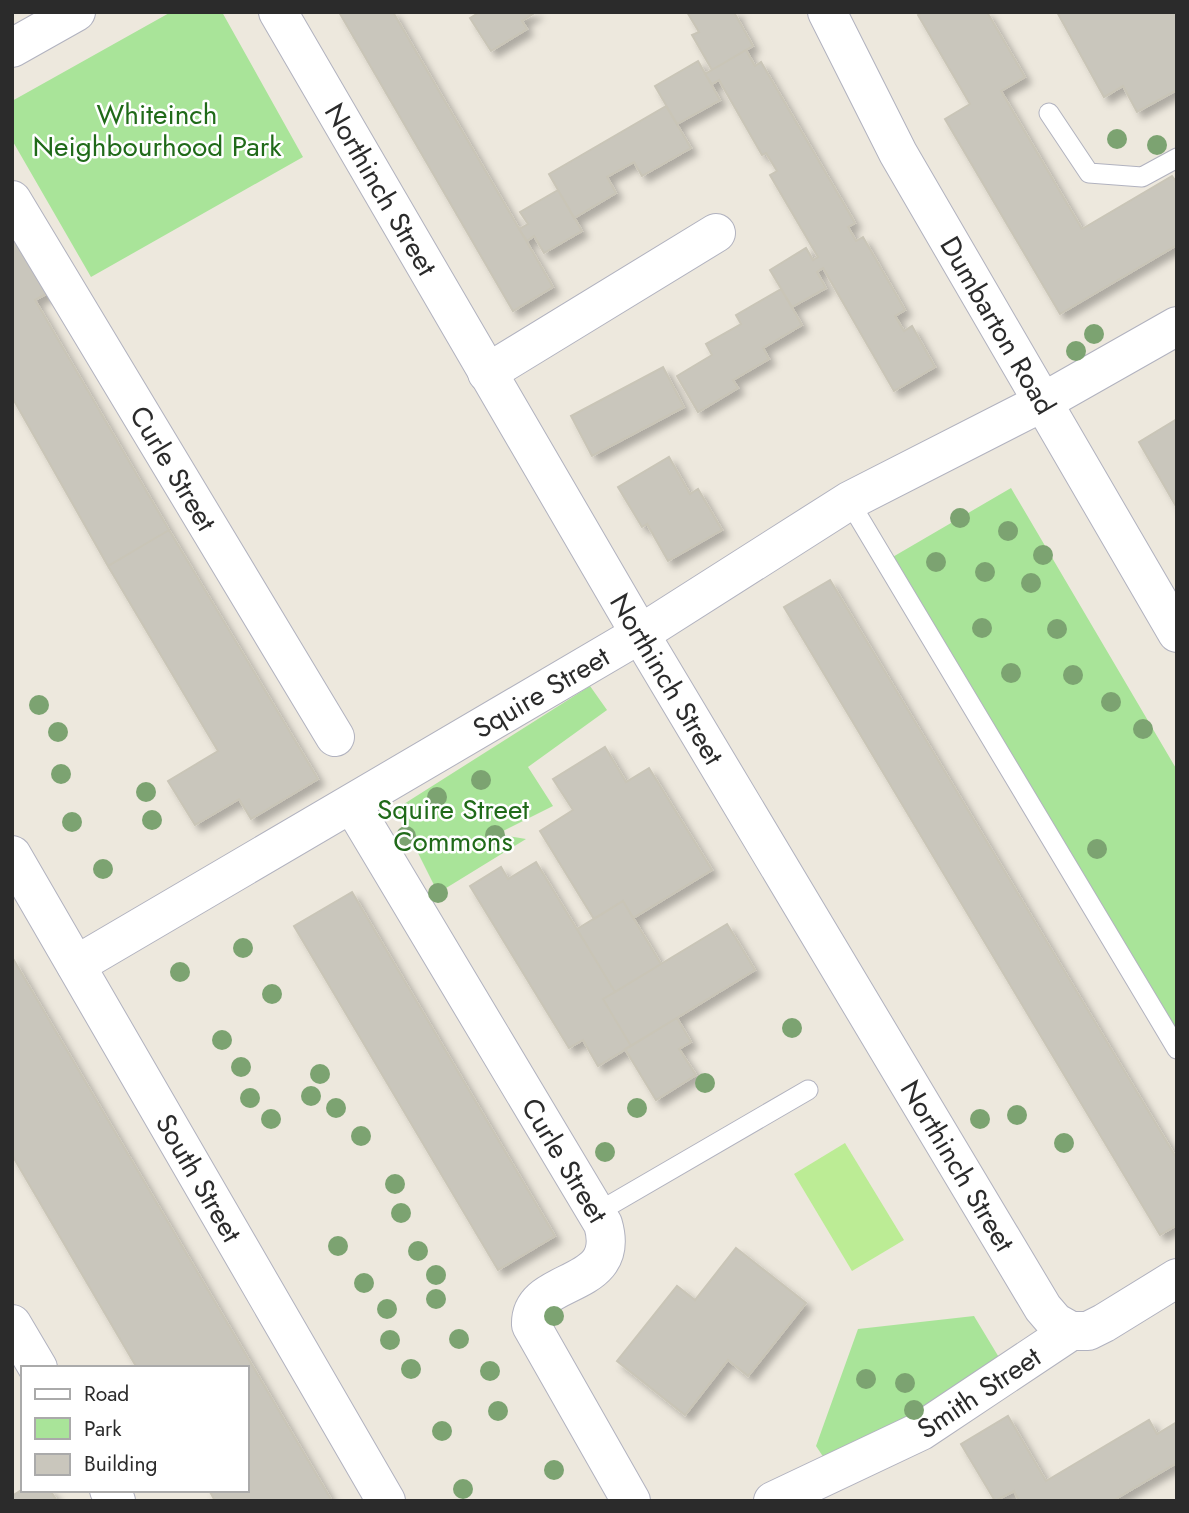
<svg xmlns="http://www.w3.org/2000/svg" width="1189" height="1513" font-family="Jost,sans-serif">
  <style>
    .green { fill: #a9e499 }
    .pitch { fill: #bcec95 }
    .building { fill: #c9c6bc; stroke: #c9c5b7; stroke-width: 2; filter: url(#shadow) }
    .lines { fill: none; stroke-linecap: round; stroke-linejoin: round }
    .lane-casing { stroke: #b1b2bf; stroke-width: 21 }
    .street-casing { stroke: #b1b2bf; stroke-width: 40 }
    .secondary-casing { stroke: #b1b2bf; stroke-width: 40 }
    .lane { stroke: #fff; stroke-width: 19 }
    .street { stroke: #fff; stroke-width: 38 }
    .secondary { stroke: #fff; stroke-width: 38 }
    .tree { fill: #7ca371 }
    .labels { text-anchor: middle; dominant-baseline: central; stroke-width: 5; stroke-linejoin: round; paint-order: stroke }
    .park-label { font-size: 28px; fill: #206a19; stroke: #fff }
    .street-label { font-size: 28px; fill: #2b2b2b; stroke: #fff }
  </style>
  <defs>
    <filter id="shadow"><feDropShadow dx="6" dy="6" stdDeviation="3.5" flood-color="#0004"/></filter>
  </defs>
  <rect width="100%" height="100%" fill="#ede8dd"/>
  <path class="green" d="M171 12H222L303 157 91 277 12 140V101Z
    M1011 488 1177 770V1044L891 558Z
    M590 686 607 710 528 767 553 806 497 834 526 839 438 893 396 809Z
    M974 1316 1006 1369 834 1473 816 1446 858 1329Z"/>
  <path class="pitch" d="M845 1143 904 1240 852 1271 794 1174Z"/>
  <path class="building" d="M339 12H393L553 287 513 311Z
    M480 12H536L522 21 527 29 491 51 470 18Z
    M687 12H738L735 14 753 46 712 70 692 35 699 32Z
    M922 12H987L1025 77 1001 91 1082 229 1172 176 1177 183V245L1060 314 945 119 970 104 918 15Z
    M1057 12H1177V90L1137 112 1123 86 1104 97Z
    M746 50 755 66 761 62 855 223 848 227 856 241 863 237 905 310 895 316 904 331 912 326 935 367 894 391 823 268 817 272 826 288 792 307 770 270 806 248 813 260 818 257 770 175 777 171 766 153 762 155 719 80 712 84 705 74Z
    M698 61 720 100 677 124 655 86Z
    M666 106 691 148 642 176 634 162 607 177 616 193 574 218 549 174Z
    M558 190 582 231 544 253 534 236 527 241 519 229 528 224 520 212Z
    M12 216 55 289 35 300 169 530 108 566 12 397Z
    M781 289 802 325 763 348 769 359 733 380 738 388 698 412 677 376 712 355 706 344 741 324 736 315Z
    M663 367 684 407 592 456 571 416Z
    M1177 419V508L1139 442Z
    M669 457 690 494 698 489 722 530 668 561 647 524 642 527 618 487Z
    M169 530 318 779 251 819 239 799 195 825 168 781 218 751 108 566Z
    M830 580 1177 1159V1225L1160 1235 784 607Z
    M605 747 626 782 649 768 712 870 633 918 623 901 594 919 540 831 573 810 553 779Z
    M536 862 615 992 603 999 631 1046 598 1066 583 1040 569 1048 470 886 501 867 508 879Z
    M352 892 555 1236 498 1270 294 926Z
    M623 901 661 964 615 992 577 929Z
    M727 924 755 970 631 1046 603 999Z
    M12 957 332 1501H215L209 1490H247V1368H137L12 1155Z
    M677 1018 691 1042 679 1049 696 1075 656 1100 625 1049Z
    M736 1248 806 1303 748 1376 728 1360 685 1415 617 1361 677 1286 695 1300Z
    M1008 1416 1046 1481 1149 1420 1157 1434 1177 1422V1467L1175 1464 1112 1501H1019L1014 1491 995 1501 961 1444Z
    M23 1489 50 1490 57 1501H12V1496Z"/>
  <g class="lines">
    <defs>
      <path id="lane" d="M1049 113 1089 173 1142 177 1177 158
        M849 501 1177 1049
        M598 1212 808 1090"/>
      <g id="street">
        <path id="s1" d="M278 12 640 634 1043 1308 1055 1322 1071 1331"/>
        <path d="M12 48 76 12"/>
        <path id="s2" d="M12 200 335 737"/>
        <path d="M487 373 716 233"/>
        <path id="s3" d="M352 804 603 1224C623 1292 529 1274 531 1325L631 1501"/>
        <path id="s4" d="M76 965 640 634 849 501 1043 402 1177 326"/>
        <path d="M12 1324 38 1368"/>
        <path d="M109 1490 116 1501"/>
        <path id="s5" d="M773 1501 921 1431 1071 1331H1088L1104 1323 1177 1278"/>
      </g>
      <g id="secondary">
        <path id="s6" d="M827 12 898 153 1177 633"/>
        <path id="s7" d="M12 855 386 1501"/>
      </g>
    </defs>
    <use href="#lane" class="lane-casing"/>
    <use href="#street" class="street-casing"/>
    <use href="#secondary" class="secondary-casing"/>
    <use href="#lane" class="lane"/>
    <use href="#street" class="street"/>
    <use href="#secondary" class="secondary"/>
  </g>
  <g class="tree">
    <circle cx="1117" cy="139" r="10"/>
    <circle cx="1157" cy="145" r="10"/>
    <circle cx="1094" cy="334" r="10"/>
    <circle cx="1076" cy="351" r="10"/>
    <circle cx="960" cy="518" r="10"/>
    <circle cx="1008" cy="531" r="10"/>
    <circle cx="1043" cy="555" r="10"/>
    <circle cx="936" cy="562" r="10"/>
    <circle cx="985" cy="572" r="10"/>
    <circle cx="1031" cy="583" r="10"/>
    <circle cx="982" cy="628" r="10"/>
    <circle cx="1057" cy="629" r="10"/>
    <circle cx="1011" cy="673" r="10"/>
    <circle cx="1073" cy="675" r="10"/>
    <circle cx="1111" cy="702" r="10"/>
    <circle cx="39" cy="705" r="10"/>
    <circle cx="1143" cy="729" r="10"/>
    <circle cx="58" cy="732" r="10"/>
    <circle cx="61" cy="774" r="10"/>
    <circle cx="481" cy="780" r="10"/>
    <circle cx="146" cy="792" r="10"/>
    <circle cx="437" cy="797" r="10"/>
    <circle cx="152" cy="820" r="10"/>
    <circle cx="72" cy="822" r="10"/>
    <circle cx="495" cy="835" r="10"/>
    <circle cx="406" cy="836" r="10"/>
    <circle cx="1097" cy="849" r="10"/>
    <circle cx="103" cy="869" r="10"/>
    <circle cx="438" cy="893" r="10"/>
    <circle cx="243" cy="948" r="10"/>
    <circle cx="180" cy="972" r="10"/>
    <circle cx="272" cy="994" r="10"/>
    <circle cx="792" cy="1028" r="10"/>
    <circle cx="222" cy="1040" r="10"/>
    <circle cx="241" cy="1067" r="10"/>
    <circle cx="320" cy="1074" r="10"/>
    <circle cx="705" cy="1083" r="10"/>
    <circle cx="311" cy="1096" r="10"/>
    <circle cx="250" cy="1098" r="10"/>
    <circle cx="336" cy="1108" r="10"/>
    <circle cx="637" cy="1108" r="10"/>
    <circle cx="1017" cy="1115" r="10"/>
    <circle cx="271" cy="1119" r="10"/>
    <circle cx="980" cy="1119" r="10"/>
    <circle cx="361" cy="1136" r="10"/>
    <circle cx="1064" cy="1143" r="10"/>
    <circle cx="605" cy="1152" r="10"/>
    <circle cx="395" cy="1184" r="10"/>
    <circle cx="401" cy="1213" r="10"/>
    <circle cx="338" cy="1246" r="10"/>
    <circle cx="418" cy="1251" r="10"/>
    <circle cx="436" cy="1275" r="10"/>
    <circle cx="364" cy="1283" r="10"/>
    <circle cx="436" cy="1299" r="10"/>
    <circle cx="387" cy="1309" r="10"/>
    <circle cx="554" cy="1316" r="10"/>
    <circle cx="459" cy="1339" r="10"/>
    <circle cx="390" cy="1340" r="10"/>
    <circle cx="411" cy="1369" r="10"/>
    <circle cx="490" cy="1371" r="10"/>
    <circle cx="866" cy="1379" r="10"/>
    <circle cx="905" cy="1383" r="10"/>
    <circle cx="914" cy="1410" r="10"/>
    <circle cx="498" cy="1411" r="10"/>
    <circle cx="442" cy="1431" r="10"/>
    <circle cx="554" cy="1470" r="10"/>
    <circle cx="463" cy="1489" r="10"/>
  </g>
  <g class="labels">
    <g class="park-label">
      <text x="157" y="114">Whiteinch<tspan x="157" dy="32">Neighbourhood Park</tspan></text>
      <text x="453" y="809">Squire Street<tspan x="453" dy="32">Commons</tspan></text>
    </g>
    <g class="street-label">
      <text stroke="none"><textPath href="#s1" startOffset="205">Northinch Street</textPath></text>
      <text stroke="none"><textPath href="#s6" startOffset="357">Dumbarton Road</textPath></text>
      <text stroke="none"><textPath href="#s2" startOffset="313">Curle Street</textPath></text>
      <text stroke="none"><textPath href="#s1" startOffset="772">Northinch Street</textPath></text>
      <text stroke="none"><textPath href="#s4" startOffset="539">Squire Street</textPath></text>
      <text stroke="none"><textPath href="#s3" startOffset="415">Curle Street</textPath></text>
      <text stroke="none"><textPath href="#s1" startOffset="1339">Northinch Street</textPath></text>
      <text stroke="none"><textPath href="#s7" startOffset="373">South Street</textPath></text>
      <text stroke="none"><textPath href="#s5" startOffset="233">Smith Street</textPath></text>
    </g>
  </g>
  <rect width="1189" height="1513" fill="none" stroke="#2b2b2b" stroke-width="28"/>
  <rect x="21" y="1366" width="228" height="126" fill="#ffffff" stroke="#aaaaaa" stroke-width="2"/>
  <rect x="35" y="1389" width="35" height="10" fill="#ffffff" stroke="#aaaaaa" stroke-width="2"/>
  <text x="84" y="1401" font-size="21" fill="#2b2b2b">Road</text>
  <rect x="35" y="1418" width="35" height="21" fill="#a9e499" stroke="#aaaaaa" stroke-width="2"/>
  <text x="84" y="1436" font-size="21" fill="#2b2b2b">Park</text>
  <rect x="35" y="1454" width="35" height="21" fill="#c9c6bc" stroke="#aaaaaa" stroke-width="2"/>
  <text x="84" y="1471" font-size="21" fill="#2b2b2b">Building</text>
</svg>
